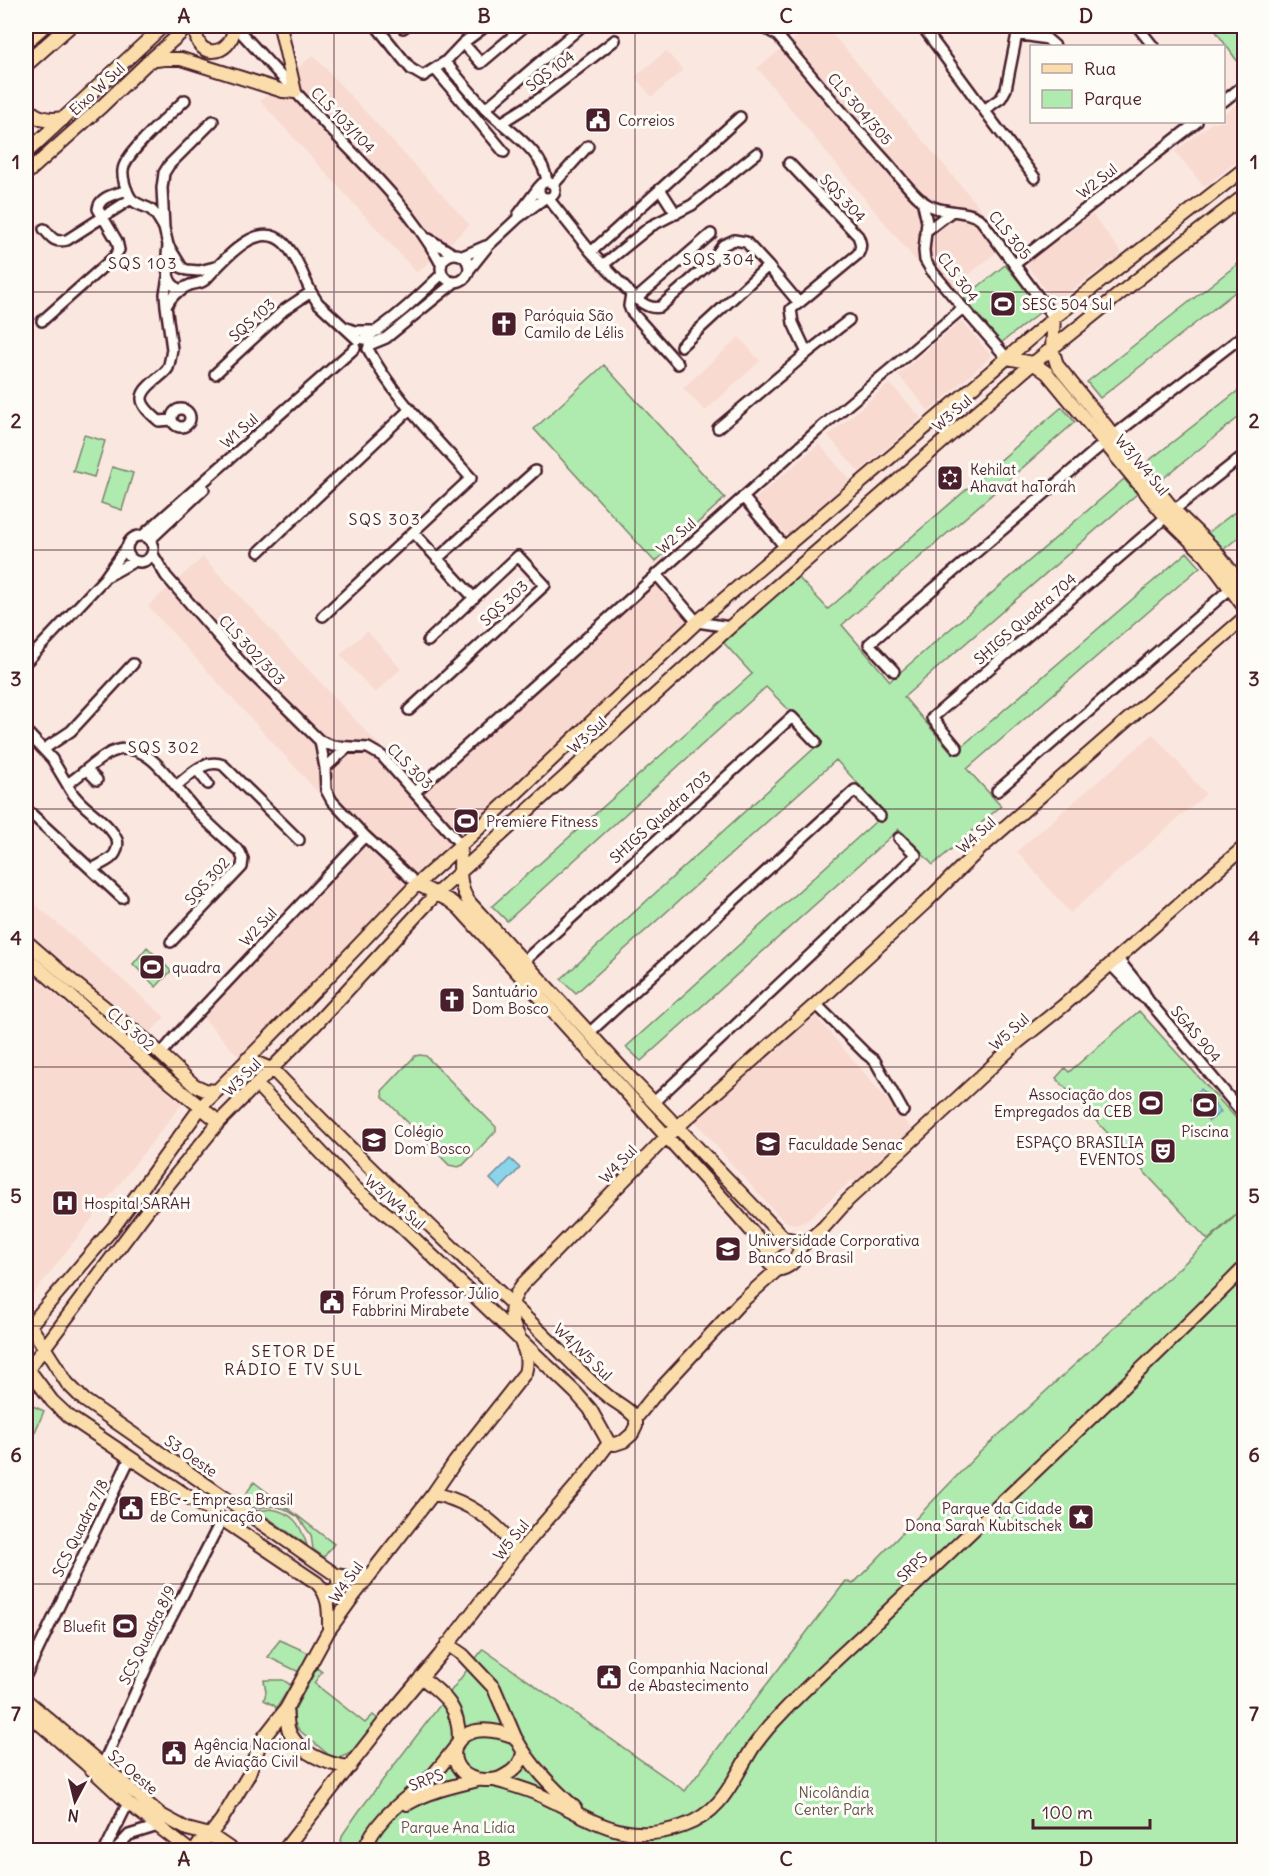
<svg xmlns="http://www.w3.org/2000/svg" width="1270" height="1876" font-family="Delius,sans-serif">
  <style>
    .built { fill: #f8dad0 }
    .green { fill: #afeaaf; stroke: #7c846d; stroke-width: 1.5 }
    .water { fill: #8ad5ea; stroke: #708c9e; stroke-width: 1.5 }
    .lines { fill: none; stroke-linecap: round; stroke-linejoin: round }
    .minor-casing { stroke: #4a1f2b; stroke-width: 14 }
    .major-casing { stroke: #4a1f2b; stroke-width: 16 }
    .highway-casing { stroke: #4a1f2b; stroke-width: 18 }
    .minor { stroke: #fdfcf7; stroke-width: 9 }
    .major { stroke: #faddab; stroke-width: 12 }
    .highway { stroke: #faddab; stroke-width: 14 }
    .grid { fill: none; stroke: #4a1f2b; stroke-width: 1.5; stroke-opacity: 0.55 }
    .labels { text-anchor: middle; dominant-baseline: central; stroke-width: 6; stroke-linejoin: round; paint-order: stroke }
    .street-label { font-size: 15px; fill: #4a1f2b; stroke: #fdfcf7 }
    .poi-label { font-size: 15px; fill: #4a1f2b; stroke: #fdfcf7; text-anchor: start }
    .park-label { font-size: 15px; fill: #63524c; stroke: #fdfcf7 }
    .neighbourhood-label { font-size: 16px; letter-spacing: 1.5px; fill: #4a1f2b; stroke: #fdfcf7 }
    .neatline { fill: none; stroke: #4a1f2b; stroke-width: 2 }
    .grid-label { font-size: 20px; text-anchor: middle; font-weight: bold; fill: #4a1f2b }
  </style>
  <rect width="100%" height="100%" fill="#fae8e0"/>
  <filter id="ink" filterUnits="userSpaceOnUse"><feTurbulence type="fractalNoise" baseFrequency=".0167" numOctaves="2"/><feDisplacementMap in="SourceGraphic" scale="12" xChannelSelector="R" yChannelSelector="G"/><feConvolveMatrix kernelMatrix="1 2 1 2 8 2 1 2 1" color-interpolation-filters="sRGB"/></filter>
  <g filter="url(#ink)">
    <path class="built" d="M811 26H826L1009 242 944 295 757 68Z
      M666 51 683 70 652 97 635 77Z
      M313 55 470 225 417 273 260 101Z
      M1242 100 1244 103V156L1204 187 1175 151 1213 122H1224V114Z
      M1092 214 1122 253 1055 303 1026 264Z
      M961 321 992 356 929 411 898 375Z
      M739 337 760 361 705 411 683 388Z
      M890 383 921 418 859 472 828 436Z
      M819 444 850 480 786 535 755 499Z
      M203 557 423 792 654 583 689 620 238 1056 201 1015 366 845 148 606Z
      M367 631 401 669 375 693 340 655Z
      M1153 734 1206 794 1070 913 1017 851Z
      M26 896 165 1017 147 1036 26 930Z
      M26 969 182 1104 26 1303Z
      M814 1014 912 1129 855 1182 852 1180 811 1217 805 1222 796 1224 789 1223 782 1219 734 1167 696 1122V1119L752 1068 755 1070Z"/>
    <path class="green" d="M1212 26H1244V68L1243 69Z
      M1244 259V285L1100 398 1087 382Z
      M1005 265 1043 310 1001 343 964 298Z
      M604 365 725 498 655 562 534 429Z
      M1244 386V413L1160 481 1146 463Z
      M1062 407 1075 422 842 625 890 681 1124 479 1137 494 904 697 953 754 1187 552 1200 567 967 769 1001 806 933 865 899 829 641 1061 626 1047 885 813 836 760 576 993 561 979 821 742 766 687 507 921 492 906 752 674 723 642 796 575 828 609Z
      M84 435 105 441 94 477 73 471Z
      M112 467 133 473 122 510 101 503Z
      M1244 505V533L1219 553 1205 535Z
      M147 947 171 971 156 987 133 964Z
      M1139 1011 1244 1127V1206L1208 1240 1056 1078 1065 1068 1069 1072Z
      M420 1055 426 1056 496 1127V1131L463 1165 458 1167 449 1165 383 1097 382 1091 415 1056Z
      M1244 1208V1850H338L343 1834 359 1811 483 1649 685 1791 846 1581 853 1584 978 1454Z
      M26 1403 44 1411 26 1453Z
      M254 1482 334 1544 324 1557 313 1549 311 1535 298 1517 285 1509 275 1506 256 1508 243 1498Z
      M271 1509C294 1513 300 1524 307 1545L258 1511Z
      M280 1640 309 1653 299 1672 268 1657 272 1652 271 1651Z
      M317 1668 322 1672 314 1683 365 1723 373 1715 378 1719 351 1753 339 1758 329 1755 299 1730 294 1722V1711Z
      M264 1680H283L291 1685 276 1709 275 1706 264 1700 266 1692Z"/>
    <path class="water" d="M1201 1089 1221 1112 1209 1121 1190 1099Z
      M510 1159 520 1168 500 1189 490 1179Z"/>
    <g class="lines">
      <defs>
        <path id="minor" d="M235 26C267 61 299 96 331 130 371 171 414 213 441 264
          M376 26 411 69 423 76 445 62 463 43 486 26
          M761 26 777 35
          M773 26 778 36C813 78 847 119 884 159 896 172 907 188 921 200 940 216 964 207 981 220L1054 318
          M922 26 984 110 1001 98 1006 89 1017 34 1013 26
          M1137 26 1153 46
          M403 28 406 26
          M1017 34 1047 39 1055 46
          M463 43 481 63 525 26
          M445 62C458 77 471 94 485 108 506 130 544 150 547 182
          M435 69 504 152
          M1224 101 1244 85
          M485 109 582 26
          M984 110 1035 178
          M501 123 539 99 615 40
          M539 190a8 8 0 1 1 16 0a8 8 0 1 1-16 0Z
          M553 185 588 146
          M660 189 676 214
          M548 198 591 252 631 294 629 306 631 311 678 364
          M922 200 927 222 924 250 925 260 931 270 963 308 1007 358
          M518 215 539 187
          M164 228C160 221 157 214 150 209 143 205 135 205 130 197 126 190 122 178 123 170 125 152 171 114 185 100
          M44 229C52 238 54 243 67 240L131 199
          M925 232 951 212
          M429 239 453 254
          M591 252 740 117
          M441 268a14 14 0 1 1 28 0a14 14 0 1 1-28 0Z
          M463 256 486 246
          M1015 264 1197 122
          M603 265 651 226 692 205 757 153
          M181 266 168 245 164 228 162 188 164 173 169 165 213 121
          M768 266 799 303 858 254C862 247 861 243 858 236L789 163
          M469 270 489 245 518 218 545 198
          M168 272 166 265 168 245
          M168 277 165 294 166 306 172 349C171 355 170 362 168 368 166 372 161 375 158 378 135 396 138 403 159 421L172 420
          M181 291C173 286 168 281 168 272L171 267 176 265 187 270 199 271 215 267
          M633 296 636 299 711 234
          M636 299C644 304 650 309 660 307L711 262 723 245 734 240 746 242 768 266 681 346
          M166 306C171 297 179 289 190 285 196 283 201 284 206 279 224 260 258 218 284 243 297 256 303 276 311 292
          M42 321 114 257 119 250 117 241 98 209C99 196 117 194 127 190
          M347 328 355 331H378
          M364 339C393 321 418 297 442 274
          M369 345 386 338 455 282
          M807 353 849 320
          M215 374 284 310 311 292 318 303 358 340
          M172 418a9 9 0 1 1 18 0a9 9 0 1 1-18 0Z
          M718 428 807 353 793 323 791 309 799 303
          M1113 436 1244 335
          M743 497 785 547
          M1174 510 1244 455
          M413 532 474 598
          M127 549a13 13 0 1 1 26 0a13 13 0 1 1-26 0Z
          M142 536 355 348
          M150 540 204 489
          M259 552 410 409
          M152 553 166 576 246 668 320 741 333 746 368 748 382 756 461 845
          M437 559 535 471
          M656 574 697 622 730 627
          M108 576 135 561
          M323 616 471 478C434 436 394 398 368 349
          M26 662 104 579 126 548
          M894 671 869 644 1104 443
          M409 710 545 585 518 556 428 641
          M26 731 52 759 67 784C80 776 99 757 112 752 148 736 173 786 193 807 207 823 224 837 240 852L243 859 242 867 171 942
          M320 741 325 768 326 790 332 801 365 836 417 884
          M957 748 932 718 1166 517
          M44 749 71 731 133 664
          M325 768 348 747
          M87 770 97 780
          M197 770 208 784
          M67 784C78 808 108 819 117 840 119 845 116 854 112 857 107 862 98 865 92 869
          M176 786C190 775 205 758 223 765L299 840
          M997 791 1231 588
          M415 792 818 430 963 308
          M26 809 122 898
          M1117 958 1143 990 1148 1000 1244 1115
          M523 962 792 717 816 742
          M1110 964 1139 994 1146 999
          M816 1004 866 1054 875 1061 903 1111
          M589 1033 855 790 880 816
          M161 1054 176 1036 365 836
          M654 1102 916 855 899 838
          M26 1675 130 1458
          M102 1766 155 1649 222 1519
          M105 1850 125 1809 129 1804
          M115 1850 129 1835 158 1826"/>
        <path id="major" d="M197 26C191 60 233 59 234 26
          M148 61 164 59H181L283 91 295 92 280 26
          M26 153 163 26
          M26 174 102 106 148 62 189 26
          M1054 318 1052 348 1057 365 1174 510 1215 550 1244 588
          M1007 358 1033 363 1047 373 1166 517 1206 556 1244 607
          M461 845C460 865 457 886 470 903L636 1084 784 1238
          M417 884 450 901 459 908 735 1212 769 1251
          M26 941 72 981 149 1043 194 1085 205 1090 217 1091
          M26 957 160 1074 219 1122
          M247 1059 271 1069 278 1075C368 1169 463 1256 555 1346 571 1362 587 1379 604 1393 615 1403 627 1407 636 1418
          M256 1084 355 1188 399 1224 576 1393 590 1409 609 1443
          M800 1247 824 1227 848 1200 1018 1042 1063 1006 1244 847
          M26 1319 67 1383 84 1400 336 1575 353 1578 370 1574
          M26 1330 113 1228 201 1107 332 973 417 884 473 834 697 622 1054 318 1244 169
          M26 1366 52 1401 68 1416 317 1583C330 1596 329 1612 329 1630
          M26 1372 149 1208 219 1122 316 1024 436 894 730 627 1025 370 1163 259 1244 196
          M609 1443 615 1444 624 1441 632 1434 636 1426V1418L653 1397 740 1303 777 1270C790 1268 798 1260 800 1247L794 1240 784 1238 769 1251V1263L777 1270
          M433 1494C458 1498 484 1513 502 1532 508 1539 512 1548 515 1557
          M324 1591C336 1592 342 1586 336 1575
          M447 1644 463 1655 494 1688 515 1737
          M421 1677C445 1696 459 1706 459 1739
          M26 1700 161 1815 187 1829 210 1835 232 1850
          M286 1709C287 1716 287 1722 288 1728 295 1752 328 1765 350 1767
          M26 1712 86 1764 129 1804 189 1850
          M523 1752C522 1763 514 1771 504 1776 498 1780 493 1780 486 1780 438 1781 442 1708 515 1737 530 1765 552 1787 575 1808
          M495 1780C511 1785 527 1789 542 1796 592 1819 625 1847 683 1826 724 1812 733 1778 754 1746 762 1735 771 1724 780 1715 814 1678 852 1646 888 1611 1007 1497 1128 1385 1244 1268
          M407 1804C430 1791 453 1786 478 1780
          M195 1850 200 1843 210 1835 222 1819 248 1776 261 1741 286 1709 329 1630 355 1594 433 1494 455 1462 525 1373C535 1339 492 1325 522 1285L666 1137 816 1004 925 903 981 848 1244 618
          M284 1850 388 1717 440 1655 515 1557 582 1479 609 1443
          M364 1850C378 1815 406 1800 433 1775 440 1767 447 1758 454 1749"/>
        <path id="highway" d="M26 41 43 26
          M26 64 69 26
          M26 107C34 118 48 122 62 119"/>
      </defs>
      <use href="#minor" class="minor-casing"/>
      <use href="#major" class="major-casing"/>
      <use href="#highway" class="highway-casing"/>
      <use href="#minor" class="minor"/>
      <use href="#major" class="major"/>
      <use href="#highway" class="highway"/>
    </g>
  </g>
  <path class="grid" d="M334 26V1850M635 26V1850M936 26V1850M26 292H1244M26 550H1244M26 809H1244M26 1067H1244M26 1326H1244M26 1584H1244"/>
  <defs>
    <symbol id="civic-square" viewBox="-11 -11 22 22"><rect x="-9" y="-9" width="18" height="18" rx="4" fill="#4a1f2b" stroke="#fdfcf7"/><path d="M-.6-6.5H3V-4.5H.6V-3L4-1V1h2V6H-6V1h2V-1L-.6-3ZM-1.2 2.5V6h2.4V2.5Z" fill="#fff"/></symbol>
    <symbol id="stadium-square" viewBox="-11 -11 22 22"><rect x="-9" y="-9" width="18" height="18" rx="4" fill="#4a1f2b" stroke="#fdfcf7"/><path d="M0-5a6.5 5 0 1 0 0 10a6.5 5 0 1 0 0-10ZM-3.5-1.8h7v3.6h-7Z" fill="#fff"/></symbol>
    <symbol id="church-square" viewBox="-11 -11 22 22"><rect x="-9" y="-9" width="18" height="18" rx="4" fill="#4a1f2b" stroke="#fdfcf7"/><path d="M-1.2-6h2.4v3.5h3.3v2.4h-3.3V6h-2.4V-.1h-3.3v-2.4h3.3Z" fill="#fff"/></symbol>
    <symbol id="synagogue-square" viewBox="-11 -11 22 22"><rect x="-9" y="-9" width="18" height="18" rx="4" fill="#4a1f2b" stroke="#fdfcf7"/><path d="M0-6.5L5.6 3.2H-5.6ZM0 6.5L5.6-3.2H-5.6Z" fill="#fff"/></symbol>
    <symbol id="school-square" viewBox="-11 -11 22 22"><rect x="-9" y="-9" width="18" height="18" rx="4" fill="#4a1f2b" stroke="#fdfcf7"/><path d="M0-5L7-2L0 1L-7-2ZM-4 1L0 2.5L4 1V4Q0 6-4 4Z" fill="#fff"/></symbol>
    <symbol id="university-square" viewBox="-11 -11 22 22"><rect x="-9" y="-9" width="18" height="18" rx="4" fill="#4a1f2b" stroke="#fdfcf7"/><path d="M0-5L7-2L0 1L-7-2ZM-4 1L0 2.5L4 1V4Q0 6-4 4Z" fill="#fff"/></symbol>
    <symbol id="theatre-square" viewBox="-11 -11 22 22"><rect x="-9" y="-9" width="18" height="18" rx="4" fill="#4a1f2b" stroke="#fdfcf7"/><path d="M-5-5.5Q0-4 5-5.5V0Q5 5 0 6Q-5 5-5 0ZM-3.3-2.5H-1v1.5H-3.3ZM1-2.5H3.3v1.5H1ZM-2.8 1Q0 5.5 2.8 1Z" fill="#fff"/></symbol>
    <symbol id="hospital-square" viewBox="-11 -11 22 22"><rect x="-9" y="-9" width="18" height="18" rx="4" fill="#4a1f2b" stroke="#fdfcf7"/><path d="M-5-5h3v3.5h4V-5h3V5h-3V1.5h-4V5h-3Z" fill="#fff"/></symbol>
    <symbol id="sight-square" viewBox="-11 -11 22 22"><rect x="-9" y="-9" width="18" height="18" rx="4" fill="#4a1f2b" stroke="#fdfcf7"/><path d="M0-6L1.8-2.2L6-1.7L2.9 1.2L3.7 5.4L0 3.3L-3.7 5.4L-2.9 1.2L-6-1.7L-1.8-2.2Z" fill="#fff"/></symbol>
  </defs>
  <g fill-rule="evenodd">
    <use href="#civic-square" x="583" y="105" width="30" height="30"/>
    <use href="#stadium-square" x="988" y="289" width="30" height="30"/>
    <use href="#church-square" x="489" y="309" width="30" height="30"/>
    <use href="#synagogue-square" x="935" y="463" width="30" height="30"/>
    <use href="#stadium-square" x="451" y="806" width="30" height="30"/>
    <use href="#stadium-square" x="137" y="952" width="30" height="30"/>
    <use href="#church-square" x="437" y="985" width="30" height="30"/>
    <use href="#stadium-square" x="1136" y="1088" width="30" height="30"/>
    <use href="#stadium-square" x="1190" y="1090" width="30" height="30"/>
    <use href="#school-square" x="359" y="1125" width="30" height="30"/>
    <use href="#university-square" x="753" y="1129" width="30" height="30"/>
    <use href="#theatre-square" x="1148" y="1136" width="30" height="30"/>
    <use href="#hospital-square" x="50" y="1188" width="30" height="30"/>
    <use href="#university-square" x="713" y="1234" width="30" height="30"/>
    <use href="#civic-square" x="317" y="1287" width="30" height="30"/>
    <use href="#civic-square" x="116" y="1493" width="30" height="30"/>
    <use href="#sight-square" x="1066" y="1502" width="30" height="30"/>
    <use href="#stadium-square" x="110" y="1611" width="30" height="30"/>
    <use href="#civic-square" x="594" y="1662" width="30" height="30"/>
    <use href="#civic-square" x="159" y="1738" width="30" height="30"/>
  </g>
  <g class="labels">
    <g class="street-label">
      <text transform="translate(550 71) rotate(-37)">SQS 104</text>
      <text transform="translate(97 89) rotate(-43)">Eixo W Sul</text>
      <text transform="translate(860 109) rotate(49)">CLS 304/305</text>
      <text transform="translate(343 120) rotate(46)">CLS 103/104</text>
      <text transform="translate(1097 181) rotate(-38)">W2 Sul</text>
      <text transform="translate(843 198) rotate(47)">SQS 304</text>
      <text transform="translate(1010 235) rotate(51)">CLS 305</text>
      <text transform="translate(958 277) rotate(53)">CLS 304</text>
      <text transform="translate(252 320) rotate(-42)">SQS 103</text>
      <text transform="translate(952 413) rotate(-41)">W3 Sul</text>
      <text transform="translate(239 431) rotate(-41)">W1 Sul</text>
      <text transform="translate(1142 465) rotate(50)">W3/W4 Sul</text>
      <text transform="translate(676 536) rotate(-41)">W2 Sul</text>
      <text transform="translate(504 603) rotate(-43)">SQS 303</text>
      <text transform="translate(1025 619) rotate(-41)">SHIGS Quadra 704</text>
      <text transform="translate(252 650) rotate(47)">CLS 302/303</text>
      <text transform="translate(587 735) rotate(-42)">W3 Sul</text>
      <text transform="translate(410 766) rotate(45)">CLS 303</text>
      <text transform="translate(660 817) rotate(-42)">SHIGS Quadra 703</text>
      <text transform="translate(976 835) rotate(-42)">W4 Sul</text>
      <text transform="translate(207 881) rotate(-48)">SQS 302</text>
      <text transform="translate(258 927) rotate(-47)">W2 Sul</text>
      <text transform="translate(131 1029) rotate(41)">CLS 302</text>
      <text transform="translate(1009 1032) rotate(-42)">W5 Sul</text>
      <text transform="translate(1196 1034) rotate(50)">SGAS 904</text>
      <text transform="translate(242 1077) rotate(-45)">W3 Sul</text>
      <text transform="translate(618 1164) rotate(-46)">W4 Sul</text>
      <text transform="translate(395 1202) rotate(41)">W3/W4 Sul</text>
      <text transform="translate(583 1352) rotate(44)">W4/W5 Sul</text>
      <text transform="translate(191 1456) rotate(35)">S3 Oeste</text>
      <text transform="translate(80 1528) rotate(-64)">SCS Quadra 7/8</text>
      <text transform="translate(511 1540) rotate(-51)">W5 Sul</text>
      <text transform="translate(912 1567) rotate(-44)">SRPS</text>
      <text transform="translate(346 1582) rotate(-54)">W4 Sul</text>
      <text transform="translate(147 1635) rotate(-64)">SCS Quadra 8/9</text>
      <text transform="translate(133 1772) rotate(40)">S2 Oeste</text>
      <text transform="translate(426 1780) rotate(-21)">SRPS</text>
    </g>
    <g class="poi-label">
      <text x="618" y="120">Correios</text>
      <text x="1022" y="304">SESC 504 Sul</text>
      <text x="524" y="315">Paróquia São<tspan x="524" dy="17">Camilo de Lélis</tspan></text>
      <text x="970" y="469">Kehilat<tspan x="970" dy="17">Ahavat haTorah</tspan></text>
      <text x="486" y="821">Premiere Fitness</text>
      <text x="172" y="967">quadra</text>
      <text x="472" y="991">Santuário<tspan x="472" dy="17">Dom Bosco</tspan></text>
      <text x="1132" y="1094" text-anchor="end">Associação dos<tspan x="1132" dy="17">Empregados da CEB</tspan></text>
      <text x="394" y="1131">Colégio<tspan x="394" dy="17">Dom Bosco</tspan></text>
      <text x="1205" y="1131" text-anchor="middle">Piscina</text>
      <text x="1144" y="1142" text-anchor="end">ESPAÇO BRASILIA<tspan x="1144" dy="17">EVENTOS</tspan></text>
      <text x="788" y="1144">Faculdade Senac</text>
      <text x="84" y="1203">Hospital SARAH</text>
      <text x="748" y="1240">Universidade Corporativa<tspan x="748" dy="17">Banco do Brasil</tspan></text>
      <text x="352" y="1293">Fórum Professor Júlio<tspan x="352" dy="17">Fabbrini Mirabete</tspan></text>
      <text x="150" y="1499">EBC - Empresa Brasil<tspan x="150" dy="17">de Comunicação</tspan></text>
      <text x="1062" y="1508" text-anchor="end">Parque da Cidade<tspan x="1062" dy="17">Dona Sarah Kubitschek</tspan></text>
      <text x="106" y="1626" text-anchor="end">Bluefit</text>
      <text x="628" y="1668">Companhia Nacional<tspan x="628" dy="17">de Abastecimento</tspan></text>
      <text x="194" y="1744">Agência Nacional<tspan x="194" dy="17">de Aviação Civil</tspan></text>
    </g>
    <g class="park-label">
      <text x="834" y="1792">Nicolândia<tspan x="834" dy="17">Center Park</tspan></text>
      <text x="458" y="1827">Parque Ana Lídia</text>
    </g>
    <g class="neighbourhood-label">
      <text x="719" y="259">SQS 304</text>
      <text x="143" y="263">SQS 103</text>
      <text x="385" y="519">SQS 303</text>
      <text x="164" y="747">SQS 302</text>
      <text x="294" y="1351">SETOR DE<tspan x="294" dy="18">RÁDIO E TV SUL</tspan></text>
    </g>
  </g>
  <rect width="1270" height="1876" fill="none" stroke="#fdfcf7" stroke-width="66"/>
  <rect x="1030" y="45" width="195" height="78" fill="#fdfcf7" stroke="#b5a4a5" stroke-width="1.5"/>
  <rect x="1042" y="64" width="30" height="9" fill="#faddab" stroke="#b5a4a5" stroke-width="1.5"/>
  <text x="1084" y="75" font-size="18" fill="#4a1f2b">Rua</text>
  <rect x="1042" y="90" width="30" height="18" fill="#afeaaf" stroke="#b5a4a5" stroke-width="1.5"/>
  <text x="1084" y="105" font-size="18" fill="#4a1f2b">Parque</text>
  <g transform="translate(75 1801) rotate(187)" stroke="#fdfcf7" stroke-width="4.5" paint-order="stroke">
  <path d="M0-4.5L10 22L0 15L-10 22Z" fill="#4a1f2b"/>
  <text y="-9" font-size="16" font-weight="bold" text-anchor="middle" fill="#4a1f2b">N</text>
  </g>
  <path d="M1033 1819v9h117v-9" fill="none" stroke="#4a1f2b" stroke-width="3"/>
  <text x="1042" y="1819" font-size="18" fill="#4a1f2b" stroke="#fdfcf7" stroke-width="4.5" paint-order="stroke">100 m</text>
  <rect x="33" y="33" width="1204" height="1810" class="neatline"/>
  <g class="grid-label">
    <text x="184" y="23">A</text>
    <text x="484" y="23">B</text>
    <text x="786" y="23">C</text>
    <text x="1086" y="23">D</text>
    <text x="16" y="169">1</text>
    <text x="1254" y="169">1</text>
    <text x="16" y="428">2</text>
    <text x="1254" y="428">2</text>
    <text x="16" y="686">3</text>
    <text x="1254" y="686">3</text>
    <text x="16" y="945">4</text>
    <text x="1254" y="945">4</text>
    <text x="16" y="1203">5</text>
    <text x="1254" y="1203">5</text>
    <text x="16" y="1462">6</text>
    <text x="1254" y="1462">6</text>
    <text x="16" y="1721">7</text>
    <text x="1254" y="1721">7</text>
    <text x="184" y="1866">A</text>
    <text x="484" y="1866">B</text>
    <text x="786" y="1866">C</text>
    <text x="1086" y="1866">D</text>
  </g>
</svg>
